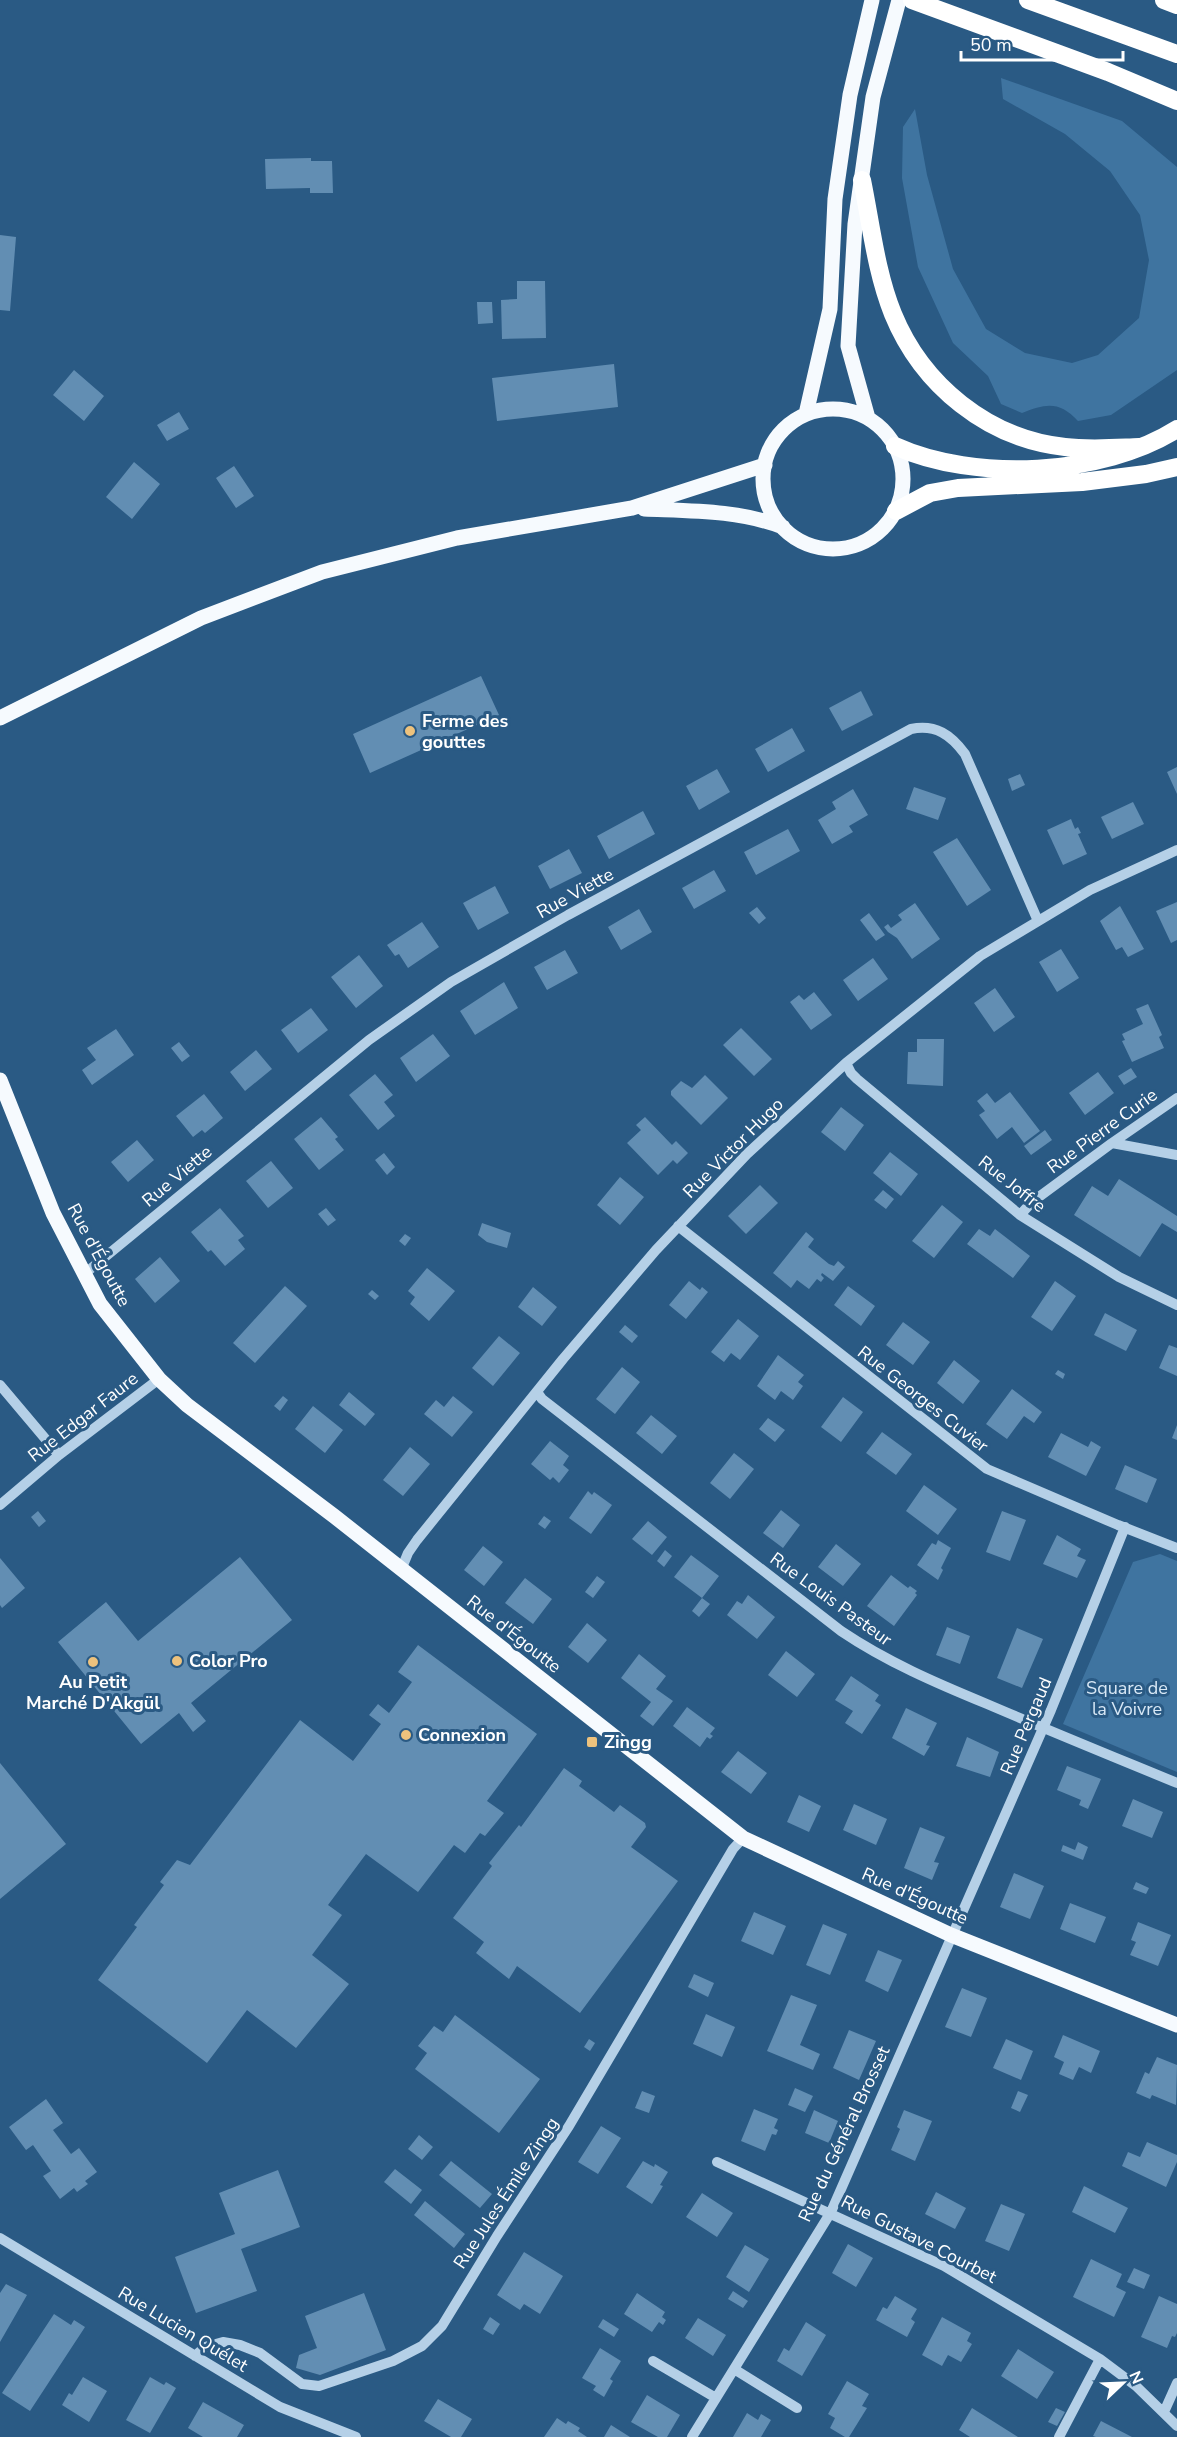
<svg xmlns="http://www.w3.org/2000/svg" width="1177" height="2437" font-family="'Nunito Sans',sans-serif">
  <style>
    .green { fill: #3f74a0 }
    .building { fill: #628eb3 }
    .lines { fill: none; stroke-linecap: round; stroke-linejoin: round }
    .minor { stroke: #b5d0e7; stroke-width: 10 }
    .major { stroke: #f6fafe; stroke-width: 15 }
    .highway { stroke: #fff; stroke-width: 18 }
    .poi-dot { fill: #edc27d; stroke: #2a5a84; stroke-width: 2 }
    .labels { text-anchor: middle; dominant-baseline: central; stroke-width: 6; stroke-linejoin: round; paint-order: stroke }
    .poi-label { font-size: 18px; font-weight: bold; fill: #fff; stroke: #2a5a84; text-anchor: start }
    .street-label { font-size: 18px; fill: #fff; stroke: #2a5a84 }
    .park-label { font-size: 18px; fill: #d8e8f6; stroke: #2a5a84 }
  </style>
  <rect width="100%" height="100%" fill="#2a5a84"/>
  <path class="green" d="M1001 78 1122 121 1177 167V370L1111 415 1078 421C1060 401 1046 403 1022 413L1001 404 988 376 953 343 918 267 902 178 903 127 915 109 927 175 953 269 986 329 1025 353 1072 363 1098 355 1139 318 1149 260 1140 215 1110 171 1065 134 1003 99Z
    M1160 1554 1177 1561V1772L1063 1724 1133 1562Z"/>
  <path class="building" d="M311 158V161H332L333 193H310V188L266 189 265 159Z
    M0 235 16 237 10 311 0 310Z
    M517 281H545L546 338 502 339 501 300 517 299Z
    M477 302H492L493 323 478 324Z
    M614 364 618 407 497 421 492 378Z
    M74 370 104 396 84 421 53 395Z
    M179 412 189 429 167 441 157 425Z
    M134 462 160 484 132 519 106 497Z
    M234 466 254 496 236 508 216 478Z
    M481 676 499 715 370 773 353 734Z
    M861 691 873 715 842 731 829 708Z
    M792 728 805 751 768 772 755 749Z
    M1177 767V794L1167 772Z
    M717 769 730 792 699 810 686 786Z
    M1020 774 1025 785 1012 791 1008 779Z
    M914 787 946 798 938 820 906 809Z
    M853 789 868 815 849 826 853 832 832 844 818 820 836 809 832 802Z
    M1133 802 1144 824 1112 839 1101 817Z
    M643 811 655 834 609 859 597 836Z
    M1071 819 1075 829 1078 827 1081 833 1078 834 1087 854 1063 865 1047 830Z
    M788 829 800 851 756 875 744 852Z
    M957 838 991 890 967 906 933 852Z
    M569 849 582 873 550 889 538 866Z
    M714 870 726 891 694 909 682 888Z
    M495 886 509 913 478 930 463 903Z
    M1177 902V940L1171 943 1156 911Z
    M915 903 940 939 912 959 897 938 888 932 884 927 888 924 891 928 902 920 898 915Z
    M1120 906 1144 949 1128 957 1122 947 1116 950 1100 921Z
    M757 907 766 918 759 924 749 913Z
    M639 909 652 932 621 950 608 927Z
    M869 913 885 935 876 941 860 920Z
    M422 922 439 947 408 968 399 954 395 956 387 945Z
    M1061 949 1079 978 1057 992 1039 962Z
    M565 950 578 973 547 990 534 967Z
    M359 955 383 986 356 1008 331 977Z
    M873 958 888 979 858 1001 843 980Z
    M504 982 518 1008 475 1035 460 1011Z
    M995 988 1015 1017 994 1032 974 1003Z
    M814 992 832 1015 811 1030 790 1002 799 995 804 1000Z
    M1148 1004 1162 1035 1159 1037 1164 1048 1132 1062 1122 1041 1125 1040 1122 1034 1143 1024 1136 1009Z
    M311 1008 328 1030 298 1053 281 1030Z
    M741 1028 772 1059 754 1076 723 1045Z
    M116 1029 134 1055 92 1085 82 1070 96 1060 87 1048Z
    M433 1034 450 1056 416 1082 400 1058Z
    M917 1039H944L943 1086 907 1084 908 1052H917Z
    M179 1042 190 1056 182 1062 171 1048Z
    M256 1050 272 1069 245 1091 230 1072Z
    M1131 1068 1137 1077 1124 1085 1118 1076Z
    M1098 1072 1114 1093 1085 1115 1069 1093Z
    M375 1074 393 1095 384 1102 395 1116 378 1130 349 1095Z
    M705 1075 728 1098 701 1125 671 1095V1091L681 1081 692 1088Z
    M1010 1092 1040 1131 1024 1143 1012 1127 997 1139 979 1115 985 1111 977 1101 987 1093 995 1103Z
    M204 1094 223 1118 205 1133 202 1130 193 1137 176 1116Z
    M841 1107 864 1125 845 1151 821 1132Z
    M321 1117 338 1137 335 1139 344 1150 319 1170 294 1139Z
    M645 1117 672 1145 676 1141 688 1153 677 1164 673 1160 658 1175 627 1143 641 1130 636 1125Z
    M1045 1130 1052 1140 1031 1155 1024 1146Z
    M137 1140 154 1160 128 1182 111 1162Z
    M890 1152 918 1174 901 1196 873 1173Z
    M384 1153 395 1167 387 1175 375 1160Z
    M271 1161 293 1188 268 1208 246 1181Z
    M620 1177 644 1197 620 1225 597 1205Z
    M1119 1179 1177 1216V1232L1162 1223 1140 1257 1074 1215 1092 1186 1108 1196Z
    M760 1185 778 1203 746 1234 728 1216Z
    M883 1190 894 1199 886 1209 874 1200Z
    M942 1205 963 1222 934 1258 912 1241Z
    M220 1208 244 1236 238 1240 245 1249 225 1266 211 1250 208 1252 191 1232Z
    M326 1208 336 1220 328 1226 318 1214Z
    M482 1223 511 1233 507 1248 487 1242 478 1235Z
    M979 1229 990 1236 995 1229 1030 1256 1013 1278 967 1244Z
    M806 1232 814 1239 808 1247 829 1264 834 1266 838 1261 845 1267 833 1281 822 1273 821 1275 824 1278 821 1282 817 1279 809 1289 797 1280 791 1288 773 1273Z
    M405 1234 411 1238 405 1246 399 1241Z
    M160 1257 180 1281 155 1303 135 1279Z
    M427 1268 455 1291 429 1321 410 1304 415 1297 408 1291Z
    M689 1281 700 1290 702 1287 708 1292 686 1319 669 1305Z
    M1055 1281 1076 1296 1052 1331 1031 1317Z
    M285 1286 307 1306 255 1363 233 1343Z
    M848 1286 875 1306 861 1326 834 1305Z
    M533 1287 557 1307 542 1326 518 1307Z
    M372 1290 379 1296 375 1300 368 1294Z
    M1105 1313 1137 1330 1126 1351 1094 1335Z
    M738 1319 759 1336 740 1360 731 1353 724 1362 711 1352Z
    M903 1322 930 1342 913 1365 886 1345Z
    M625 1325 638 1336 632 1343 619 1332Z
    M499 1336 520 1353 493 1386 472 1368Z
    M1169 1345 1177 1348V1376L1159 1368Z
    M778 1355 804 1375 798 1382 803 1386 793 1400 781 1391 775 1400 757 1386Z
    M954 1360 980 1381 963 1404 937 1383Z
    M622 1367 640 1382 615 1414 596 1399Z
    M1058 1370 1065 1374 1063 1379 1055 1374Z
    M1012 1389 1042 1412 1034 1423 1024 1416 1007 1439 986 1424Z
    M349 1392 375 1414 365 1426 339 1405Z
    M283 1396 288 1400 280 1411 274 1406Z
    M453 1396 473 1412 452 1437 424 1414 436 1400 444 1407Z
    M843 1397 863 1412 841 1442 821 1427Z
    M313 1406 343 1430 325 1453 295 1429Z
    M651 1415 677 1436 662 1454 636 1433Z
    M768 1418 785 1430 775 1442 759 1429Z
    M1177 1425V1440L1172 1438Z
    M882 1432 912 1454 896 1475 866 1453Z
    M1061 1433 1088 1447 1091 1441 1101 1447 1086 1476 1048 1457Z
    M550 1441 569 1456 563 1465 569 1470 559 1483 553 1477 550 1480 531 1464Z
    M410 1447 430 1464 403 1496 383 1480Z
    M734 1453 754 1469 730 1499 710 1483Z
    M1125 1465 1157 1479 1147 1503 1115 1489Z
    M924 1485 957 1509 938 1535 906 1511Z
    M588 1491 592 1495 594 1492 612 1505 591 1534 569 1518Z
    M781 1510 800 1525 783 1548 763 1533Z
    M38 1511 46 1521 39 1527 31 1517Z
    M1002 1511 1026 1520 1010 1561 986 1552Z
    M544 1516 551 1521 545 1529 538 1524Z
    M648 1521 667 1537 652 1555 632 1539Z
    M1057 1535 1081 1549 1077 1556 1086 1560 1077 1578 1043 1564Z
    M938 1540 951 1548 941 1568 943 1570 938 1580 917 1565 932 1543 936 1545Z
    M836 1544 861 1564 843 1586 818 1567Z
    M483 1546 503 1562 484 1586 464 1570Z
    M665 1550 672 1556 664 1567 657 1561Z
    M691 1555 719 1576 702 1598 674 1577Z
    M240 1557 292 1620 191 1703 206 1721 193 1732 179 1713 141 1744 58 1642 106 1602 138 1641Z
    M0 1558 25 1588 2 1608 0 1605Z
    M891 1575 908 1588 910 1586 917 1591 915 1593 917 1595 894 1626 867 1606Z
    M597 1576 605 1582 593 1598 585 1592Z
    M525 1578 552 1599 533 1624 505 1603Z
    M748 1595 775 1617 757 1639 727 1615 737 1601 742 1604Z
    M702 1598 710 1604 699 1617 692 1611Z
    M587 1623 607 1640 588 1663 568 1647Z
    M947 1627 970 1636 960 1664 936 1655Z
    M1017 1628 1043 1639 1022 1688 997 1678Z
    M418 1645 537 1734 487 1801 504 1813 485 1836 480 1833 465 1853 454 1845 418 1892 366 1854 328 1905 342 1915 312 1955 349 1984 296 2048 247 2010 207 2063 98 1980 137 1927 134 1925 164 1885 160 1882 177 1860 190 1865 300 1720 353 1761 381 1724 369 1715 378 1704 389 1713 412 1682 398 1672Z
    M786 1651 815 1674 797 1697 768 1675Z
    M639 1654 666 1676 656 1689 673 1701 653 1726 640 1716 651 1702 621 1678Z
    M851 1676 879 1695 875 1701 881 1705 862 1734 845 1723 853 1711 835 1700Z
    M687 1707 715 1728 710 1734 713 1736 710 1739 707 1737 700 1747 673 1726Z
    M906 1708 937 1723 926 1745 930 1746 924 1756 892 1738Z
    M967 1737 999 1752 990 1777 956 1766Z
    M738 1751 767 1773 751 1794 721 1772Z
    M0 1763 66 1844 0 1899Z
    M1067 1766 1101 1779 1088 1809 1079 1805 1081 1800 1057 1790Z
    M564 1768 582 1781 579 1786 614 1812 620 1805 645 1823 646 1827 631 1847 678 1881 580 2013 517 1966 509 1979 476 1953 484 1942 453 1918 492 1866 489 1863 519 1825 521 1827Z
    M799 1795 821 1806 809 1832 787 1822Z
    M1133 1799 1163 1812 1152 1838 1122 1826Z
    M854 1804 887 1819 876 1845 843 1830Z
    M920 1827 945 1837 934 1862 939 1863 932 1880 904 1868Z
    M1078 1842 1088 1847 1083 1860 1061 1851 1063 1845 1075 1850Z
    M1014 1873 1044 1886 1030 1919 1000 1907Z
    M1136 1882 1149 1888 1146 1894 1133 1889Z
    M1070 1903 1106 1917 1095 1943 1060 1929Z
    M754 1912 786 1926 773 1955 741 1941Z
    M1138 1922 1171 1935 1158 1966 1130 1955 1136 1942 1131 1940Z
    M823 1924 847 1934 830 1975 806 1965Z
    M878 1950 902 1960 888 1992 865 1981Z
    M694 1974 714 1983 708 1997 688 1987Z
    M962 1988 987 1998 971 2037 945 2027Z
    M791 1995 817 2005 800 2045 820 2054 813 2070 767 2051Z
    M706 2014 735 2027 722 2057 693 2044Z
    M455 2015 540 2079 499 2133 415 2069 427 2053 418 2046 434 2026 443 2032Z
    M849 2030 876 2041 859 2080 833 2068Z
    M1063 2035 1100 2051 1091 2073 1079 2067 1073 2080 1059 2074 1064 2062 1054 2057Z
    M589 2039 595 2043 590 2051 584 2047Z
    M1006 2039 1033 2051 1021 2080 993 2068Z
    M1157 2057 1177 2065 1176 2105 1152 2095 1150 2099 1136 2093 1145 2072 1149 2074Z
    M795 2088 813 2096 805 2112 788 2105Z
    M642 2091 655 2096 649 2113 635 2108Z
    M1018 2091 1028 2095 1020 2112 1011 2108Z
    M46 2099 63 2123 53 2130 71 2154 79 2148 97 2172 85 2181 88 2184 77 2192 74 2188 60 2199 43 2176 51 2171 33 2145 26 2150 9 2127Z
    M754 2109 778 2119 774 2128 778 2130 776 2135 772 2134 765 2151 741 2141Z
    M814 2110 838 2121 829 2143 805 2133Z
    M904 2110 932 2121 915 2161 891 2150 900 2129 897 2127Z
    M601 2126 621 2138 598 2174 578 2162Z
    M419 2135 433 2147 422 2160 408 2149Z
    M1147 2142 1177 2155V2162L1166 2187 1122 2166 1128 2152 1140 2157Z
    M451 2161 492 2194 480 2208 439 2175Z
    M643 2161 654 2167 655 2164 668 2172 660 2185 663 2186 652 2204 626 2187Z
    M395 2169 422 2190 411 2204 384 2182Z
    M278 2170 300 2227 241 2249 257 2291 196 2313 175 2257 235 2234 219 2193Z
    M1084 2186 1128 2208 1115 2233 1072 2212Z
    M936 2192 966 2208 955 2229 925 2214Z
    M702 2193 733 2213 717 2237 686 2217Z
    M425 2201 465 2234 454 2248 414 2215Z
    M1001 2204 1025 2214 1009 2251 985 2241Z
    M848 2244 873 2258 856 2287 832 2273Z
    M745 2245 769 2259 749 2292 726 2277Z
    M524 2252 563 2276 540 2314 524 2304 520 2310 497 2295Z
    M1091 2259 1122 2274 1116 2287 1126 2292 1114 2317 1073 2297Z
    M1134 2268 1150 2275 1144 2289 1127 2282Z
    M6 2284 27 2295 0 2342V2293Z
    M733 2291 748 2301 743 2308 728 2299Z
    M364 2293 386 2350 320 2375 296 2368 299 2355 317 2348 305 2316Z
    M637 2293 665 2312 662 2317 666 2320 663 2325 659 2322 652 2332 624 2314Z
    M895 2296 917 2309 911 2319 915 2322 907 2337 876 2320 883 2307 887 2309Z
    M1159 2296 1177 2304V2333L1175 2337 1172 2336 1167 2348 1141 2337Z
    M54 2314 71 2325 74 2320 85 2327 30 2411 2 2393Z
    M490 2317 500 2324 493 2335 483 2329Z
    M942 2317 971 2333 967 2341 972 2344 961 2362 948 2355 942 2366 922 2355Z
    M698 2318 726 2335 713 2356 685 2338Z
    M603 2319 619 2329 614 2337 598 2327Z
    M806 2322 826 2335 802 2376 777 2361 784 2348 789 2351Z
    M600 2348 621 2361 610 2379 613 2381 604 2397 593 2390 596 2386 582 2378Z
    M1018 2349 1054 2372 1037 2399 1001 2376Z
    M83 2377 107 2391 89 2422 62 2405 69 2393 72 2395Z
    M150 2377 164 2385 166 2382 176 2388 150 2433 126 2420Z
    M847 2381 869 2394 862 2406 867 2408 849 2437H845L830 2428 835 2418 828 2414Z
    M647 2395 680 2415 667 2437H658L631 2422Z
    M438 2399 472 2419 461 2437H451L424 2421Z
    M203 2402 244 2425 237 2437H203L188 2428Z
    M972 2408 1018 2437H970L959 2430Z
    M1056 2408 1065 2412 1057 2426 1048 2422Z
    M747 2413 758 2420 761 2414 771 2420 761 2437H733Z
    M557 2418 566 2424 568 2421 580 2428 578 2431 587 2437H544Z
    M1101 2421 1132 2437H1096L1093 2436Z
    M611 2425 630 2437H604Z"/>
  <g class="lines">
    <path class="minor" d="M846 1063 851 1073 857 1079 1020 1215 1119 1277 1177 1305
      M1112 1143 1177 1155
      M1020 1215 1032 1202 1112 1143 1177 1098
      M678 1226 987 1469 1118 1525 1177 1548
      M83 1275 369 1040 451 982 568 915 911 729C936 724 951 735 965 754L1038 921
      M0 1385 59 1455
      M537 1392 542 1399 841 1631C887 1662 936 1683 987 1704 1050 1731 1114 1757 1177 1783
      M0 1505 59 1455 159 1379
      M401 1570 408 1553 417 1540 563 1359 656 1250 747 1154 846 1063 980 956 1090 890 1177 850
      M717 2162 944 2266 1100 2359 1136 2386 1177 2426
      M0 2238 280 2407 356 2437
      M195 2356 205 2347 223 2342 240 2345 260 2353 302 2384 319 2386 393 2361 422 2346 442 2326 497 2236 569 2126 733 1849 743 1838
      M653 2361 716 2398
      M734 2369 797 2408
      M1164 2412 1177 2383
      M692 2437 831 2212 1051 1710 1125 1527
      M1059 2437 1100 2359"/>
    <path class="major" d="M763 479a70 70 0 1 1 140 0a70 70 0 1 1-140 0Z
      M806 414 830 309 835 199 850 95 872 0
      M868 418 848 346 855 224 873 97 899 0
      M644 509C691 511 738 510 783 527
      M0 718 201 618 322 572 457 538 632 508 765 465
      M0 1080 53 1213 100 1304 159 1379 187 1405 334 1516 743 1838 951 1935 1177 2025"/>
    <path class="highway" d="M912 0 1108 72 1177 101
      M1028 0 1177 54
      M1164 0 1177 5
      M862 180C871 224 876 272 893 314 922 385 988 439 1065 447 1090 450 1114 448 1139 447
      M895 446C974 482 1103 476 1177 429
      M896 511 930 493 958 488 1082 482 1146 474 1177 467"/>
  </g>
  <g class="poi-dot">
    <circle cx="410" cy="731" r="6"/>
    <circle cx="177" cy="1661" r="6"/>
    <circle cx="93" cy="1662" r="6"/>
    <circle cx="406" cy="1735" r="6"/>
    <rect x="586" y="1736" width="12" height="12" rx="3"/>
  </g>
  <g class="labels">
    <g class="poi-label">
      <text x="422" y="721">Ferme des<tspan x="422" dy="21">gouttes</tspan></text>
      <text x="189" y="1661">Color Pro</text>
      <text x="93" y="1682" text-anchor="middle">Au Petit<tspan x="93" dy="21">Marché D'Akgül</tspan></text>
      <text x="418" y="1735">Connexion</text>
      <text x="604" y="1742">Zingg</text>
    </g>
    <g class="street-label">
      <text transform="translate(575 893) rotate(-29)">Rue Viette</text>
      <text transform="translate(1102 1131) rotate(-36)">Rue Pierre Curie</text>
      <text transform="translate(733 1148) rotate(-45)">Rue Victor Hugo</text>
      <text transform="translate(177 1176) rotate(-40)">Rue Viette</text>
      <text transform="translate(1012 1184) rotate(38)">Rue Joffre</text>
      <text transform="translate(99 1255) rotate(62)">Rue d'Égoutte</text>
      <text transform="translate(923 1399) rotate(38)">Rue Georges Cuvier</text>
      <text transform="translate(83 1417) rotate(-38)">Rue Edgar Faure</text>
      <text transform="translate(831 1599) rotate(36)">Rue Louis Pasteur</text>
      <text transform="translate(514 1634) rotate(38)">Rue d'Égoutte</text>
      <text transform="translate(1026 1726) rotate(-67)">Rue Pergaud</text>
      <text transform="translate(915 1896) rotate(24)">Rue d'Égoutte</text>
      <text transform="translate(844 2134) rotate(-65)">Rue du Général Brosset</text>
      <text transform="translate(506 2193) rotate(-57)">Rue Jules Émile Zingg</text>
      <text transform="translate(919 2239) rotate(27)">Rue Gustave Courbet</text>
      <text transform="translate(183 2329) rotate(31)">Rue Lucien Quélet</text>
    </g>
    <g class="park-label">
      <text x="1127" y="1688">Square de<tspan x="1127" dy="21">la Voivre</tspan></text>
    </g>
  </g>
  <g transform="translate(1123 2383) rotate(67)" stroke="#2a5a84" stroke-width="4.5" paint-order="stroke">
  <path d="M0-4.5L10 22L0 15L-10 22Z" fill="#ffffff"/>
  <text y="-9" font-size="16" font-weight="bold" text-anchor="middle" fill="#ffffff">N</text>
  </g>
  <path d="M961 51v9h162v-9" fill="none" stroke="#ffffff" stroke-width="3"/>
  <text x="970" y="51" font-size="18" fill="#ffffff" stroke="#2a5a84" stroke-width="4.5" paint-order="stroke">50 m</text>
</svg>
